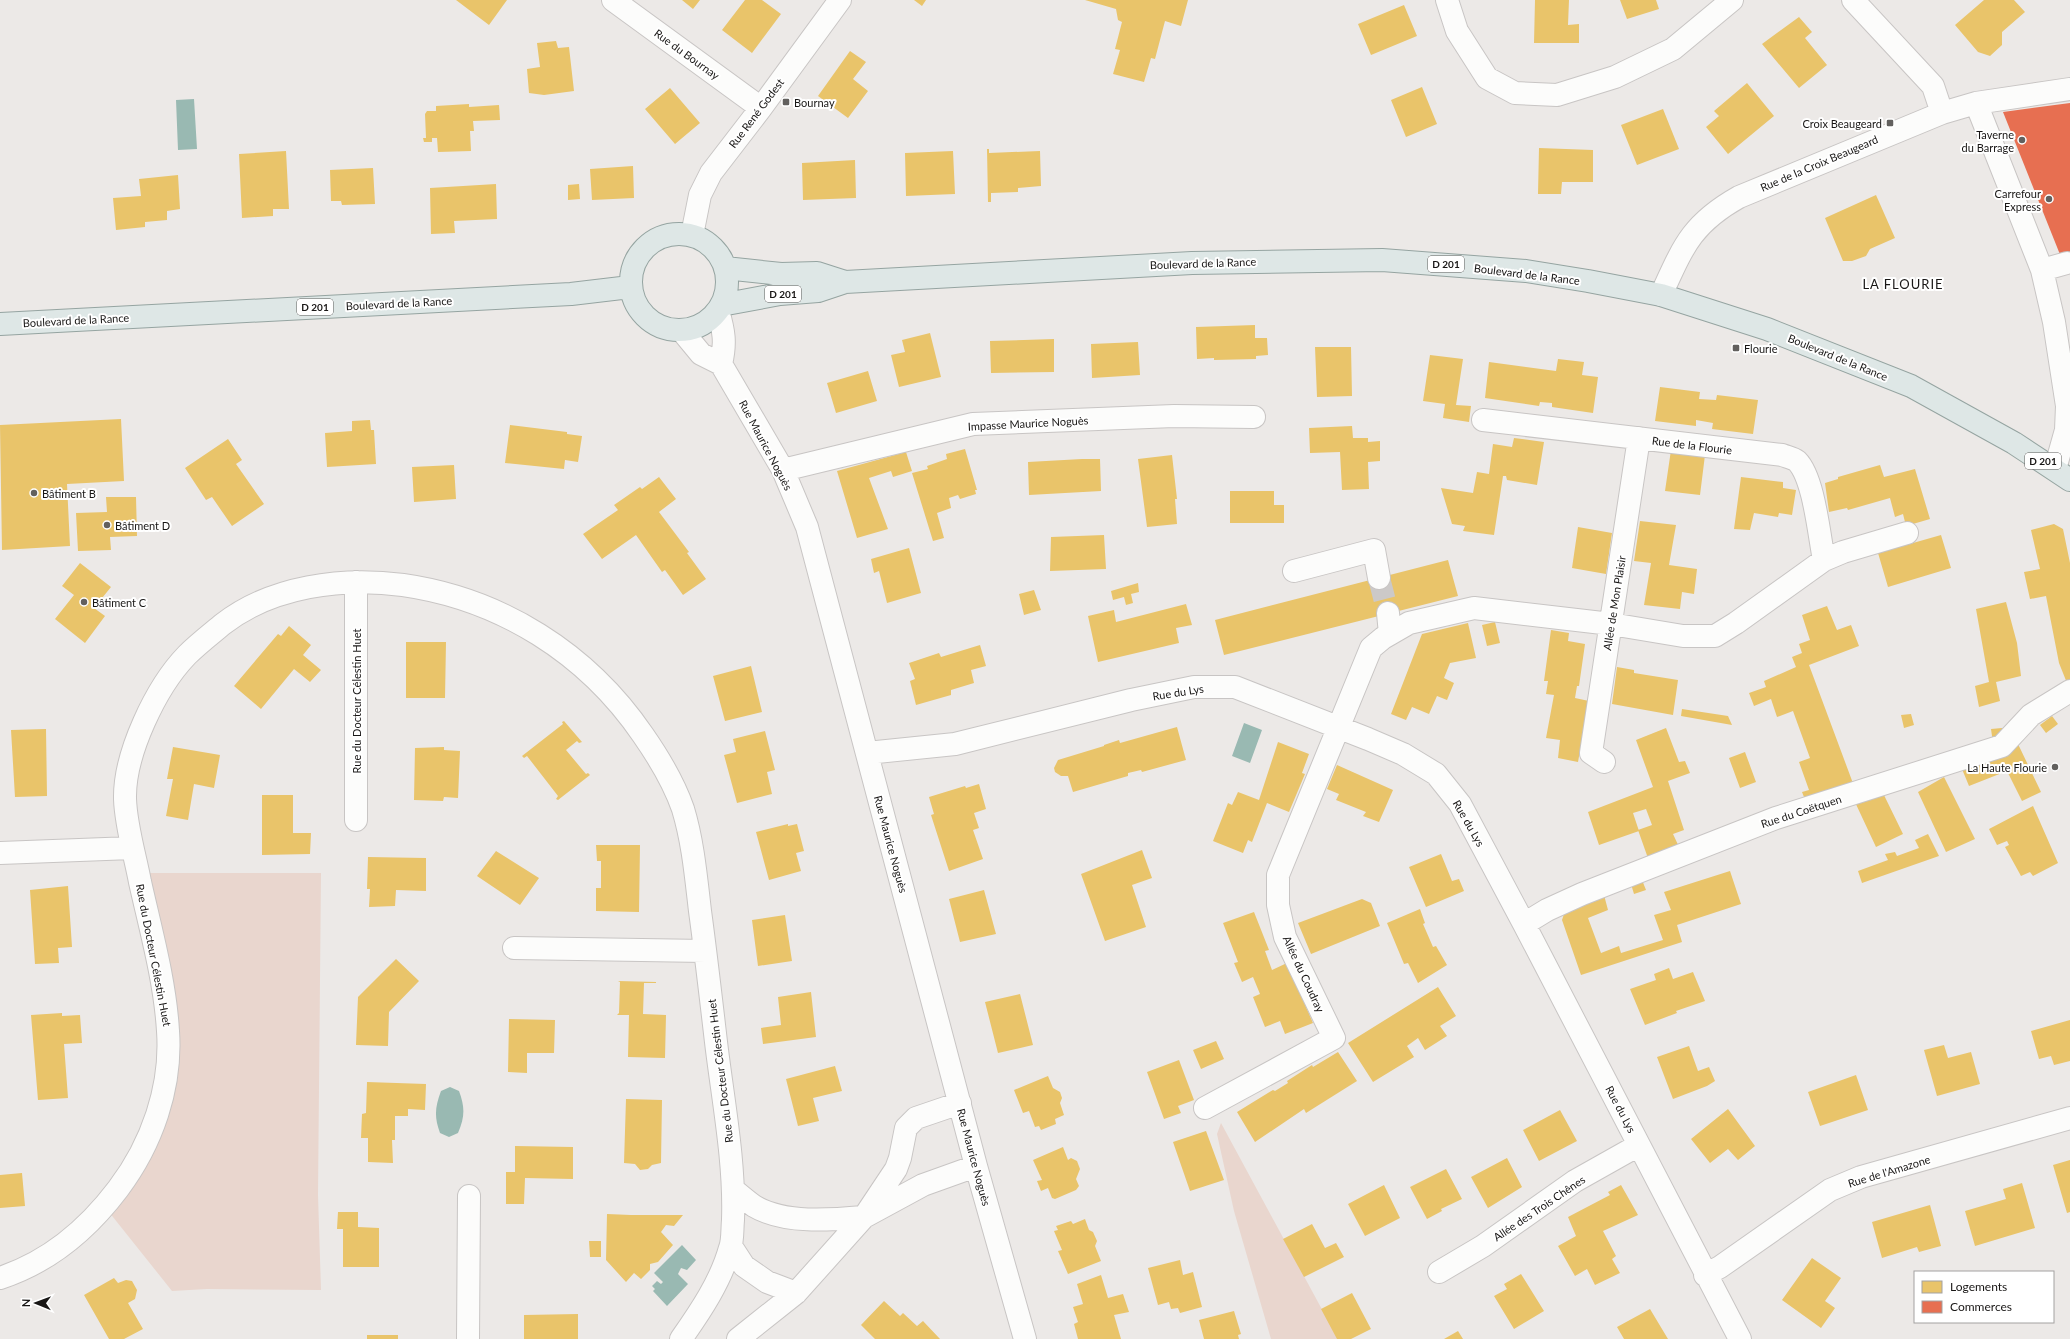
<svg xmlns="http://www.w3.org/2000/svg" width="2070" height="1339" font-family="Lato,sans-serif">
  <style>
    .green { fill: #e9d6ce }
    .water { fill: #99b9b2 }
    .homes { fill: #e9c46a }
    .shops { fill: #e76f51 }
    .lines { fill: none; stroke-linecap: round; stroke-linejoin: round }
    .minor-tunnel { stroke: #ccc9c8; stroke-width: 22; stroke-dasharray: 22 11; stroke-linecap: butt }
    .minor-casing { stroke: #c8c5c4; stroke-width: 24 }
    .major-casing { stroke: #95a4a1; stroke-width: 24 }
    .minor { stroke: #fcfcfb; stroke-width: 22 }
    .major { stroke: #dee7e6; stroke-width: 22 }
    .poi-dot { fill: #62605e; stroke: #fff; stroke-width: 1.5 }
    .labels { text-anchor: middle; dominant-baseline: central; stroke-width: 4; stroke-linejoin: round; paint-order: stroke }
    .shield { fill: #fff; stroke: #5d5c5b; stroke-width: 1 }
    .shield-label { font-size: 10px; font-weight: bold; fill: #181615 }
    .street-label { font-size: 11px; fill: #181615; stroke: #fff }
    .poi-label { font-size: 11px; fill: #181615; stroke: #fff; text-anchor: start }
    .quarter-label { font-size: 13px; letter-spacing: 1px; fill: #181615; stroke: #fff }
  </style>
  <rect width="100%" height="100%" fill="#ece9e7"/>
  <path class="green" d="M138 873H321L318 1195 321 1290 207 1289 172 1291 105 1207 166 1078Z
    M1221 1123 1338 1339H1271L1234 1211 1217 1134Z"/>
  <path class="water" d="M194 99 197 149 178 150 176 100Z
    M1244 723 1262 730 1250 763 1232 756Z
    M450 1087 459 1091C465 1107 465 1117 458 1133L449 1137 440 1133C434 1117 435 1107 441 1091Z
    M682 1245 696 1260 687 1270 681 1268 678 1274 688 1284 667 1306 653 1291 655 1289 652 1286 657 1281 661 1284 663 1282 654 1273Z"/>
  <path class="homes" d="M456 0H507L489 25Z
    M682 0H700L693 9Z
    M745 0H762L781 14 752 53 722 30Z
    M914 0H926L922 6Z
    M1085 0H1188L1181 26 1165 21 1155 59 1151 58 1144 82 1113 74 1120 50 1115 49 1122 22 1118 20 1116 9Z
    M1535 0H1569L1568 25 1579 24V43H1534Z
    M1620 0H1656L1659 9 1627 19Z
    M1984 0H2014L2025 12 2002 32V45L1990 56 1978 52 1955 25Z
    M1404 5 1417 36 1371 55 1358 24Z
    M1799 17 1812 32 1805 38 1827 65 1799 88 1762 44Z
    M556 41 558 48 569 47 574 91 544 95 529 93 527 69 540 67 537 43Z
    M850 51 866 62 853 79 868 91 848 118 818 96Z
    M1747 83 1774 116 1728 154 1706 127 1719 116 1714 111Z
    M1422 87 1437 124 1406 137 1391 100Z
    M670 88 700 123 675 144 645 109Z
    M469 104V107L499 105 500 120 473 121 474 131H470L471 151 438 152 437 138H432V142H424L423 138H426L425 114 427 111H436V106Z
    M1663 109 1679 149 1637 165 1621 125Z
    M1539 148 1593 150V182H1562L1561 194H1538Z
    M987 149H989V153L1040 151 1041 186 1018 188V192L991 193V202H988Z
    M286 151 289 209H273V216L242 218 239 154Z
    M953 151 955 194 906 196 905 153Z
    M855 160 856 198 803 200 802 163Z
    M633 166 634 198 592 200 590 169Z
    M373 168 375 204 342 205 341 201H331L330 170Z
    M178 175 180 209 167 211V220L145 222V227L116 230 113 198 141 196 139 179Z
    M496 184 497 219 454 221 455 233 431 234 430 188Z
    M579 184 580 199 568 200V185Z
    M1876 195 1895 238 1870 249 1866 256 1852 261H1843L1825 218Z
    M1255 325V338H1267L1268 355 1256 356V359L1214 360V358L1197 359 1196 327Z
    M930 333 941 377 899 387 891 355 905 352 902 340Z
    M1054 339V372L991 373 990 341Z
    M1138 342 1140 375 1092 378 1091 344Z
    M1315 347H1351L1352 396 1317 397Z
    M1430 355 1463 359 1456 405 1471 406 1469 422 1443 418 1445 404 1423 401Z
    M1558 359 1584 362 1582 375 1598 377 1593 413 1552 407V403L1540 402 1539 406 1485 398 1489 362 1556 371Z
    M868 371 877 401 836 413 827 383Z
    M1660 387 1700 392 1699 399 1716 400 1717 395 1758 400 1753 434 1712 429 1713 423 1696 420V426L1655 421Z
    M121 419 124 481 67 484 70 546 2 550 0 425Z
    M370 420 371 430H374L376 464 327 467 325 433 352 431V421Z
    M510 425 567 432V434L582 436 578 462 565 460 564 469 505 463Z
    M1352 426 1353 438H1368V442L1380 441V461L1368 462 1369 489 1342 490 1340 452 1310 453 1309 428Z
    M1514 438 1544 442 1537 485 1507 480 1506 476H1503L1494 535 1463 531 1465 526 1452 524 1441 488 1473 493 1477 472 1489 474 1493 444 1512 447Z
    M228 439 242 460 236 464 264 504 232 526 212 497 206 500 185 468Z
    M965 449 977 490H975L976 494 960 499 958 495 949 498 951 508 937 513 944 538 933 541 912 473 928 469 927 466 947 459 946 454Z
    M1671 450 1705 455 1700 495 1665 491Z
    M906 452 912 471 893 477 891 471 869 478 888 529 857 538 837 471Z
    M1172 455 1177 499H1175L1177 524 1147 527 1138 459Z
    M1082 459H1100L1101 491 1029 495 1028 462Z
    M454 465 456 499 414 502 412 467Z
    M1880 465 1884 477 1915 469 1930 519 1906 526 1903 514 1895 517 1890 498 1848 510 1847 508 1829 512 1825 483 1838 479V477Z
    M659 477 676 499 659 512 689 552 687 553 706 579 683 595 665 570 662 572 636 535 602 559 583 534 618 510 614 505 640 487 642 489Z
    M1741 477 1783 482V488L1796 490 1792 515 1779 513 1778 517 1754 513 1750 530 1734 529Z
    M1230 491H1274V505H1284V523H1230Z
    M106 497H136L137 536 110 537 111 550 78 551 76 513 107 512Z
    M1640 521 1676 525 1669 565 1697 569 1694 594 1682 592 1680 609 1644 605 1651 563 1634 561Z
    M2054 524 2063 529 2070 563V682L2067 683 2059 663 2046 596 2030 599 2024 572 2040 569 2031 530Z
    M1578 527 1612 533 1606 574 1572 568Z
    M1104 535 1106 569 1050 571 1051 537Z
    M1941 535 1951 568 1888 587 1878 553Z
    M909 548 921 593 887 603 879 571 874 573 871 559Z
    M1448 560 1458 596 1224 655 1215 620Z
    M80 563 111 587 94 608 105 616 85 643 55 619 74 595 62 586Z
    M1138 583 1139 592 1131 594 1133 603 1126 605 1124 597 1113 600 1111 591Z
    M1034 590 1041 610 1024 615 1019 594Z
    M2006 602 2017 643 2021 676 1996 682 2000 701 1979 707 1975 686 1989 682 1976 609Z
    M1186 604 1192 625 1176 628 1179 643 1098 662 1088 616 1114 610 1116 622Z
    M1827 606 1837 630 1851 625 1859 646 1809 665 1854 786 1806 802 1802 792 1809 790 1799 762 1810 758 1793 711 1777 717 1771 699 1754 706 1749 693 1766 687 1764 681 1796 667 1792 657 1802 653 1799 644 1810 640 1802 615Z
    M1495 622 1500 643 1487 646 1482 625Z
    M1468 623 1476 658 1450 663 1444 678 1454 683 1447 700 1437 696 1429 714 1412 707 1406 720 1391 714 1422 634Z
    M289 626 311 645 303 655 321 670 310 682 294 669 261 709 234 686 278 634 281 636Z
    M1551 630 1569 633 1568 641 1585 644 1579 686H1577L1575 698 1589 701 1578 762 1558 758 1560 740 1546 738 1554 695 1546 694 1548 681H1544Z
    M406 642H446L445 698H406Z
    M980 645 986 666 971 670 974 683 951 690V695L916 705 910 681 915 679 909 663 939 653 941 657Z
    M751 666 762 712 725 721 713 676Z
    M1617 667 1634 670V673L1678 680 1673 715 1612 704Z
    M1682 709 1728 716 1732 725 1681 716Z
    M1911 714 1914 725 1904 728 1901 715Z
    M2052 716 2058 724 2046 733 2040 725Z
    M564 721 582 742 579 743 577 741 566 750 586 774 588 773 590 775 558 800 556 799 558 796 527 756 524 758 522 756 563 724 562 722Z
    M1177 727 1186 760 1142 772 1141 770 1128 773V776L1073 792 1068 776H1061L1055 772 1054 768 1058 760 1104 746V745L1119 740 1120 743Z
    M1666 728 1679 762 1685 761 1690 773 1668 781 1684 830 1673 834 1680 849 1649 861 1638 830 1652 825 1646 809 1633 813 1639 831 1599 845 1588 812 1653 787 1636 740Z
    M2002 728V738L1993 743 1991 729Z
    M46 729 47 796 15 797 11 730Z
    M765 731 775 770 767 772 772 794 737 803 724 755 736 752 733 739Z
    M1278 742 1309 754 1302 773 1305 774 1289 812 1267 803 1252 842 1248 840 1243 853 1213 841 1228 803 1232 805 1238 792 1259 800Z
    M2018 744 2041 792 2022 801 2007 771 1969 786 1962 769Z
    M173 747 220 755 214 788 194 784 188 820 166 816 173 779H167Z
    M444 747V750L460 751 458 798 444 797 443 801 414 800 415 748Z
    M1745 752 1756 782 1740 788 1729 758Z
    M1337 765 1393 790 1379 822 1363 816 1366 812 1336 800 1339 794 1327 789Z
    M1944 777 1975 839 1946 852 1918 792Z
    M979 784 986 809 974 813 979 828 973 830 983 859 949 871 931 815 934 814 929 797 965 786 966 788Z
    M1882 791 1903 834 1876 847 1854 800Z
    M262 795H293V833H311L310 854 262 855Z
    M2033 806 2058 863 2033 876 2030 872 2021 876 2005 847 2009 845 2007 841 1997 845 1989 829Z
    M788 824V826L797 824 804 851 796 853 801 871 769 880 756 832Z
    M1928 834 1939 856 1862 883 1858 871 1888 860 1885 854 1895 852 1897 856 1919 848 1915 840Z
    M596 845H640L639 912 596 911V888H601V861H597Z
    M1142 850 1152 878 1132 885 1146 927 1105 941 1081 874Z
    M496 851 539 878 520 905 477 876Z
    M1441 854 1452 881 1459 879 1464 891 1426 907 1409 867Z
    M368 857 426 858V891L396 890 395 906 369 907 370 889H367Z
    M1730 871 1741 904 1677 925 1682 942 1581 975 1562 920 1565 911 1604 895 1608 910 1588 918 1601 953 1619 946 1621 953 1663 940 1654 915 1671 910 1664 892Z
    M1642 880 1646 890 1634 894 1631 884Z
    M68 886 72 947 58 948 59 963 35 964 30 890Z
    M984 890 996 934 960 942 949 899Z
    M1362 899 1371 903 1380 926 1311 954 1298 923Z
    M1420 909 1425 923 1423 924 1433 947 1436 946 1447 965 1418 983 1408 963 1404 964 1387 923Z
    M1254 912 1269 950 1265 951 1272 970 1287 963 1313 1023 1285 1034 1280 1021 1265 1027 1253 997 1260 994 1253 977 1242 982 1234 963 1238 962 1223 923Z
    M785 915 792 961 758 966 752 920Z
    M396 959 419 981 389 1012 388 1046 356 1045 358 997Z
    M1669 968 1673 979 1693 972 1705 1001 1676 1011 1677 1013 1645 1025 1630 989 1656 980 1654 974Z
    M618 981 656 982V983H644L643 1014 666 1015 665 1058 628 1057 629 1015H617L619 1013 620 982Z
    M1438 987 1456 1016 1440 1026 1447 1036 1425 1050 1418 1038 1407 1046 1414 1057 1373 1082 1348 1043Z
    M811 992 816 1037 763 1044 761 1028 781 1025 778 997Z
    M1020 994 1033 1045 998 1053 985 1002Z
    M62 1013V1016L80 1015 82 1043 64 1044 68 1098 38 1100 31 1015Z
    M509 1019 555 1020 554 1053H527V1073L508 1072Z
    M2070 1020V1061L2054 1065 2051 1056 2039 1059 2031 1031Z
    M1216 1041 1224 1059 1201 1069 1193 1050Z
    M1944 1045 1948 1058 1971 1052 1980 1084 1937 1096 1924 1050Z
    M1689 1046 1698 1071 1709 1067 1715 1081 1707 1086 1673 1099 1657 1057Z
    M1338 1052 1357 1081 1306 1113 1304 1109 1255 1142 1237 1112 1273 1090 1275 1091 1288 1083 1287 1081 1312 1065 1313 1067Z
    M1179 1060 1194 1100 1178 1106 1181 1113 1164 1119 1147 1072Z
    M835 1066 842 1091 813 1098 819 1121 798 1126 786 1079Z
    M1856 1075 1868 1110 1820 1126 1808 1092Z
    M1048 1076 1053 1088 1060 1092 1062 1098 1060 1103 1064 1115 1055 1119 1056 1124 1041 1130 1039 1126 1035 1127 1029 1111 1023 1113 1014 1090Z
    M367 1082 426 1084 425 1110 408 1109V1116H395V1140H392L393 1163 368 1162V1138H361L362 1114 366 1113Z
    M626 1099 662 1100 661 1163 652 1165 648 1169 640 1170 635 1164 624 1163Z
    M1728 1109 1755 1146 1738 1160 1728 1149 1710 1163 1691 1139Z
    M1560 1110 1577 1141 1539 1161 1523 1130Z
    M1206 1131 1224 1180 1190 1191 1173 1142Z
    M515 1146 573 1147V1179L525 1178 524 1204H506V1172H515Z
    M1063 1147 1068 1160 1071 1158 1077 1161 1080 1169 1076 1179 1079 1186 1076 1190 1055 1199 1052 1198 1048 1188 1041 1191 1037 1181 1042 1180 1033 1160Z
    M1507 1158 1522 1187 1488 1208 1471 1177Z
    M2070 1160V1212L2067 1213 2053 1165Z
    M1446 1169 1462 1199 1441 1209 1442 1211 1427 1219 1410 1187Z
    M22 1173 25 1206 0 1208V1175Z
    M2022 1183 2035 1228 1975 1246 1965 1211 2006 1199 2003 1189Z
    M1384 1185 1400 1218 1365 1236 1348 1204Z
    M1621 1185 1638 1215 1603 1231 1616 1256 1612 1259 1620 1273 1595 1285 1587 1269 1575 1276 1558 1246 1576 1236 1568 1217 1610 1195 1608 1192Z
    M1930 1205 1941 1246 1919 1252 1917 1247 1882 1258 1872 1222Z
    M338 1212H358V1227L379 1228V1267H343V1229H337Z
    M607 1214 631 1215H683L674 1226 666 1225 661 1232 673 1245 658 1262 650 1264V1270L641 1279 634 1273 626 1282 606 1260Z
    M1085 1219 1089 1230 1093 1232 1097 1241 1095 1246 1101 1261 1068 1274 1058 1251 1062 1250 1054 1231 1058 1230 1056 1226 1071 1221 1073 1224Z
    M1312 1224 1325 1248 1336 1243 1344 1257 1304 1277 1283 1239Z
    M589 1241H601V1257H590Z
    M1812 1258 1841 1278 1825 1301 1835 1308 1821 1328 1782 1300Z
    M1180 1260 1183 1275 1193 1272 1202 1307 1180 1313 1178 1308 1171 1309 1169 1302 1158 1305 1148 1268Z
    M1521 1274 1544 1311 1514 1329 1494 1296 1507 1289 1504 1284Z
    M1101 1275 1108 1298 1123 1294 1129 1312 1114 1315 1121 1339H1078L1074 1324 1078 1322 1073 1307 1083 1304 1077 1284Z
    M114 1278 118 1283 126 1280 132 1281 137 1290 135 1299 128 1303 143 1329 124 1339H109L84 1295Z
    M1352 1293 1371 1329 1351 1339H1337L1321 1309Z
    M884 1301 900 1316 903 1313 917 1326 923 1321 940 1339H875L861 1325Z
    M1650 1309 1668 1339H1624L1617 1327Z
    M1234 1311 1241 1334 1238 1335 1239 1339H1204L1199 1320Z
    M578 1314V1339H524V1315Z
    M1458 1331 1463 1339H1444Z
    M367 1335H398V1339H367Z"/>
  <path class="shops" d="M2070 103V253L2061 257 2003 112Z"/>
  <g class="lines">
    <path class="minor-tunnel" d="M1379 578 1388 613"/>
    <defs>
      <path id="minor" d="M613 0 761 108
        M1447 0 1457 31 1487 78 1515 93 1557 95 1615 77 1673 49 1732 0
        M1853 0 1933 86 1942 113
        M1976 103 2042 270 2054 322 2067 406 2066 430 2055 469
        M692 235 700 195 711 173 761 108 840 0
        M2042 270 2067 263
        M1661 295C1683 247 1691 224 1739 197L1942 113 1976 103 2070 89
        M718 311C724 331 726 343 721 364
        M682 331 701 354 721 364 783 470 807 527 976 1166 1025 1339
        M1483 420 1782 455C1787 457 1793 458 1797 461 1814 478 1819 535 1824 560
        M783 470 973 424 1174 416 1254 417
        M1294 571 1374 550 1379 578
        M1388 613 1390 634
        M867 753 955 744 1131 700 1194 687H1235L1368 739 1403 754 1436 774 1460 804 1524 924 1740 1339
        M1604 762 1591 753 1639 438
        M356 820V582
        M0 853 132 848
        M1524 924 1547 910 1582 894 1776 818 2002 746 2031 715 2070 691
        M514 948 705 951
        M1205 1108 1334 1038 1285 937 1278 905V875L1371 648 1383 638 1409 623 1474 608 1611 624 1683 636H1715L1736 623 1824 560 1843 552 1907 533
        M734 1190C740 1195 747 1201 754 1206 784 1224 830 1220 864 1217L896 1169 900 1158 906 1128 916 1118 960 1103
        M731 1246 744 1266 767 1282 796 1293
        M1439 1272 1483 1246 1575 1181 1639 1145
        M1705 1275 1720 1267 1830 1190 1861 1177 2070 1118
        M0 1278C49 1262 87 1230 118 1189 152 1144 172 1087 168 1031 165 981 151 931 140 882 135 855 126 827 125 799 124 754 156 687 187 655 198 644 211 634 223 624 272 586 342 577 403 585 501 599 587 653 643 735 659 758 674 783 683 809 693 842 696 877 700 911 706 955 711 999 716 1042 723 1101 735 1161 733 1220 732 1230 733 1240 730 1248 721 1281 700 1312 681 1339
        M468 1339 469 1196
        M738 1339 796 1293 864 1217 923 1185 976 1166"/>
      <path id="major" d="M631 282a48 48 0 1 1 96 0a48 48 0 1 1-96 0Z
        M725 268 781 274 817 273 845 282
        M721 305 780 294 818 291 845 282 1192 263 1382 260 1526 271 1588 281 1661 295 1767 329 1911 386 2014 443 2070 480
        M0 324 571 294 630 287"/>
    </defs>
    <use href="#minor" class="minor-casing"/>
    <use href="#major" class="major-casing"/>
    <use href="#minor" class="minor"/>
    <use href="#major" class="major"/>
  </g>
  <g class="poi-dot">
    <rect x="782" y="98" width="8" height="8" rx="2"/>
    <rect x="1886" y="119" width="8" height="8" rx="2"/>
    <circle cx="2022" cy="140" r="4"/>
    <circle cx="2049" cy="199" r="4"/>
    <rect x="1732" y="344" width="8" height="8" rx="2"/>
    <circle cx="34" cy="493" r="4"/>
    <circle cx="107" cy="525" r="4"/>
    <circle cx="84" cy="602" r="4"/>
    <circle cx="2055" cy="767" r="4"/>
  </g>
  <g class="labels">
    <g class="shield">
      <rect x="1428" y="256" width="36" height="16" rx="3"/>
      <rect x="765" y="286" width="36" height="16" rx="3"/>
      <rect x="297" y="299" width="36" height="16" rx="3"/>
      <rect x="2025" y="453" width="36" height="16" rx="3"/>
    </g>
    <g class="shield-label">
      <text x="1446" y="264">D 201</text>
      <text x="783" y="294">D 201</text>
      <text x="315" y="307">D 201</text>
      <text x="2043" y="461">D 201</text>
    </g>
    <g class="street-label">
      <text transform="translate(687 54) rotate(36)">Rue du Bournay</text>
      <text transform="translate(756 113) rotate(-53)">Rue René Godest</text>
      <text transform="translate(1819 163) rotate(-23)">Rue de la Croix Beaugeard</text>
      <text transform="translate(1203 263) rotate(-2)">Boulevard de la Rance</text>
      <text transform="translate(1527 274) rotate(7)">Boulevard de la Rance</text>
      <text transform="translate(399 303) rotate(-3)">Boulevard de la Rance</text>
      <text transform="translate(76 320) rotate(-3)">Boulevard de la Rance</text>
      <text transform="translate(1838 357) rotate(22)">Boulevard de la Rance</text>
      <text transform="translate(1028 423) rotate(-3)">Impasse Maurice Noguès</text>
      <text transform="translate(766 445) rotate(62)">Rue Maurice Noguès</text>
      <text transform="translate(1692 445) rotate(7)">Rue de la Flourie</text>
      <text transform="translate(1614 603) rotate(-81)">Allée de Mon Plaisir</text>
      <text transform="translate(1178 692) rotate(-9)">Rue du Lys</text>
      <text transform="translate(356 701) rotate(-90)">Rue du Docteur Célestin Huet</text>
      <text transform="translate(1801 811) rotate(-18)">Rue du Coëtquen</text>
      <text transform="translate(1469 823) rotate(60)">Rue du Lys</text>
      <text transform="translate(891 844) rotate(75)">Rue Maurice Noguès</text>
      <text transform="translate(154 955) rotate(79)">Rue du Docteur Célestin Huet</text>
      <text transform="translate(1304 974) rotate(65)">Allée du Coudray</text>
      <text transform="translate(720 1071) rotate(-97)">Rue du Docteur Célestin Huet</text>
      <text transform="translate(1621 1109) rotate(62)">Rue du Lys</text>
      <text transform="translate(974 1157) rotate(75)">Rue Maurice Noguès</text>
      <text transform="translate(1889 1171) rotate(-17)">Rue de l'Amazone</text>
      <text transform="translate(1539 1208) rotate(-34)">Allée des Trois Chênes</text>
    </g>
    <g class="poi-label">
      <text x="794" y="102">Bournay</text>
      <text x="1882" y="123" text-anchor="end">Croix Beaugeard</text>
      <text x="2014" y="134" text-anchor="end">Taverne<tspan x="2014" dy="13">du Barrage</tspan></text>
      <text x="2041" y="193" text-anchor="end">Carrefour<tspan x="2041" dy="13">Express</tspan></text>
      <text x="1744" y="348">Flourie</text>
      <text x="42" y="493">Bâtiment B</text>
      <text x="115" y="525">Bâtiment D</text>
      <text x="92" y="602">Bâtiment C</text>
      <text x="2047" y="767" text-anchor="end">La Haute Flourie</text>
    </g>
    <g class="quarter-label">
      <text x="1903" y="284">LA FLOURIE</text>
    </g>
  </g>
  <rect x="1914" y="1271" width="140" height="52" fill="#ffffff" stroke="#a3a2a1"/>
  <rect x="1922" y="1281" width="20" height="12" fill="#e9c46a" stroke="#a3a2a1"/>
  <text x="1950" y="1291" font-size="12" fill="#181615">Logements</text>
  <rect x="1922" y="1301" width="20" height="12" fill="#e76f51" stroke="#a3a2a1"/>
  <text x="1950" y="1311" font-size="12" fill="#181615">Commerces</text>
  <g transform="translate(36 1303) rotate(271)" stroke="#ffffff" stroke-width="3" paint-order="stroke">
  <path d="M0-3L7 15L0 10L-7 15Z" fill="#181615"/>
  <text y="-6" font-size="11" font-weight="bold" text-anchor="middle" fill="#181615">N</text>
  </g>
</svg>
